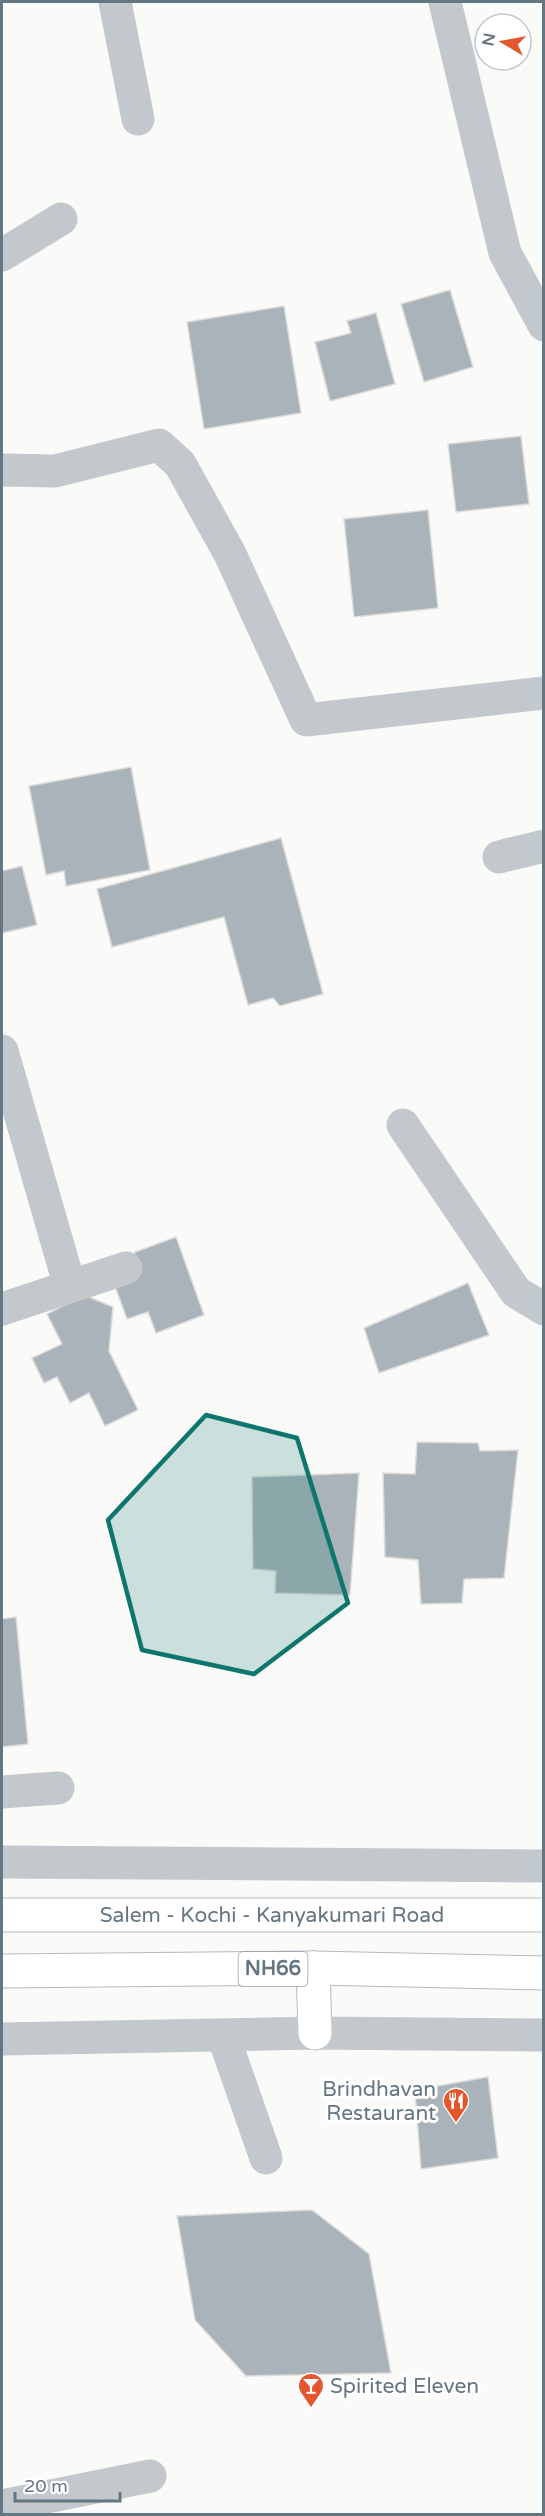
<svg xmlns="http://www.w3.org/2000/svg" width="545" height="2516" font-family="'Varela Round',sans-serif">
  <style>
    .building { fill: #aab3b9; stroke: #dcdcda; stroke-width: 1.5 }
    .lines { fill: none; stroke-linecap: round; stroke-linejoin: round }
    .highway-casing { stroke: #b4b9bd; stroke-width: 35 }
    .minor { stroke: #c3c8cc; stroke-width: 33 }
    .highway { stroke: #fff; stroke-width: 33 }
    .marked { fill: #0f766e; fill-opacity: 0.2; stroke: #0f766e; stroke-width: 4.5; stroke-linejoin: round }
    .labels { text-anchor: middle; dominant-baseline: central; stroke-width: 6; stroke-linejoin: round; paint-order: stroke }
    .shield { fill: #fff; stroke: #939fa8; stroke-width: 1.5 }
    .shield-label { font-size: 20px; font-weight: bold; fill: #657683 }
    .street-label { font-size: 21px; fill: #657683; stroke: #fff }
    .poi-label { font-size: 21px; fill: #657683; stroke: #fff; text-anchor: end }
  </style>
  <rect width="100%" height="100%" fill="#fafaf8"/>
  <path class="building" d="M450 290 473 367 424 382 401 304Z
    M284 306 301 413 204 429 187 322Z
    M376 313 395 384 330 401 315 342 351 333 347 321Z
    M521 436 529 504 456 512 448 444Z
    M428 510 438 608 354 617 344 519Z
    M131 767 150 870 66 886 64 871 46 875 29 786Z
    M281 838 323 994 280 1006 273 998 248 1005 224 917 112 947 97 889Z
    M22 866 37 925 2 933V871Z
    M176 1237 204 1315 156 1333 148 1312 127 1319 112 1278 131 1271 135 1252Z
    M468 1283 489 1335 379 1373 364 1328Z
    M84 1295 113 1307 109 1351 138 1410 105 1426 89 1393 70 1403 57 1377 44 1383 32 1358 62 1344 47 1314Z
    M417 1442 478 1443 480 1451 518 1450 504 1578 464 1579 462 1603 421 1604 418 1560 385 1557 383 1473 415 1474Z
    M359 1473 350 1595 275 1593 276 1571 253 1569 252 1477Z
    M16 1617 28 1744 2 1747V1619Z
    M488 2077 498 2158 421 2169 415 2090Z
    M312 2210 369 2254 391 2373 246 2376 195 2320 177 2216Z"/>
  <g class="lines">
    <defs>
      <g id="highway">
        <path id="s1" d="M2 1915H544"/>
        <path d="M313 1968 315 2033"/>
        <path d="M2 1971 313 1968 544 1973"/>
      </g>
    </defs>
    <use href="#highway" class="highway-casing"/>
    <path class="minor" d="M115 2 138 119
      M445 2 505 253 544 325
      M2 255 61 219
      M2 470 55 471 159 445 180 464 230 554 306 720 544 693
      M499 857 544 846
      M2 1051 70 1287
      M403 1125 516 1292 544 1309
      M2 1309 126 1268
      M2 1792 58 1788
      M2 1862 544 1866
      M223 2035 266 2158
      M2 2039 315 2033 544 2035
      M2 2506 150 2476"/>
    <use href="#highway" class="highway"/>
  </g>
  <path class="marked" d="M206 1415 297 1438 348 1603 254 1674 142 1650 108 1520Z"/>
  <defs>
    <symbol id="restaurant-pin" viewBox="-11 -11 22 30"><path d="M0 17L-7.5 6A9.5 9.5 0 1 1 7.5 6Z" fill="#e4572e" stroke="#fff"/><path d="M-5-6h1v4h1v-4h1v4h1v-4h1v5L-1.5 .5V6h-2V.5L-5-1ZM5-6V6H3V1.5H1.5Q1.5-4 5-6Z" fill="#fff"/></symbol>
    <symbol id="bar-pin" viewBox="-11 -11 22 30"><path d="M0 17L-7.5 6A9.5 9.5 0 1 1 7.5 6Z" fill="#e4572e" stroke="#fff"/><path d="M-6-5H6L.8 .8V4.5H3.5V6h-7V4.5H-.8V.8Z" fill="#fff"/></symbol>
  </defs>
  <g fill-rule="evenodd">
    <use href="#restaurant-pin" x="441" y="2086" width="30" height="40"/>
    <use href="#bar-pin" x="296" y="2371" width="30" height="40"/>
  </g>
  <g class="labels">
    <rect class="shield" x="238.5" y="1952" width="69" height="34" rx="4.5"/>
    <g class="shield-label">
      <text x="273" y="1969">NH66</text>
    </g>
    <g class="street-label">
      <text stroke="none"><textPath href="#s1" startOffset="270">Salem - Kochi - Kanyakumari Road</textPath></text>
    </g>
    <g class="poi-label">
      <text x="436" y="2089">Brindhavan<tspan x="436" dy="24">Restaurant</tspan></text>
      <text x="330" y="2386" text-anchor="start">Spirited Eleven</text>
    </g>
  </g>
  <rect width="545" height="2516" fill="none" stroke="#657683" stroke-width="6"/>
  <g transform="translate(503 42) rotate(280)"><circle r="28" fill="#ffffff" stroke="#c1c8cd" stroke-width="1.5"/>
  <path d="M0-4.5L10 22L0 15L-10 22Z" fill="#e4572e"/>
  <text y="-9" font-size="16" font-weight="bold" text-anchor="middle" fill="#657683">N</text>
  </g>
  <path d="M15 2492v9h105v-9" fill="none" stroke="#657683" stroke-width="3"/>
  <text x="24" y="2492" font-size="18" fill="#657683" stroke="#ffffff" stroke-width="4.5" paint-order="stroke">20 m</text>
</svg>
